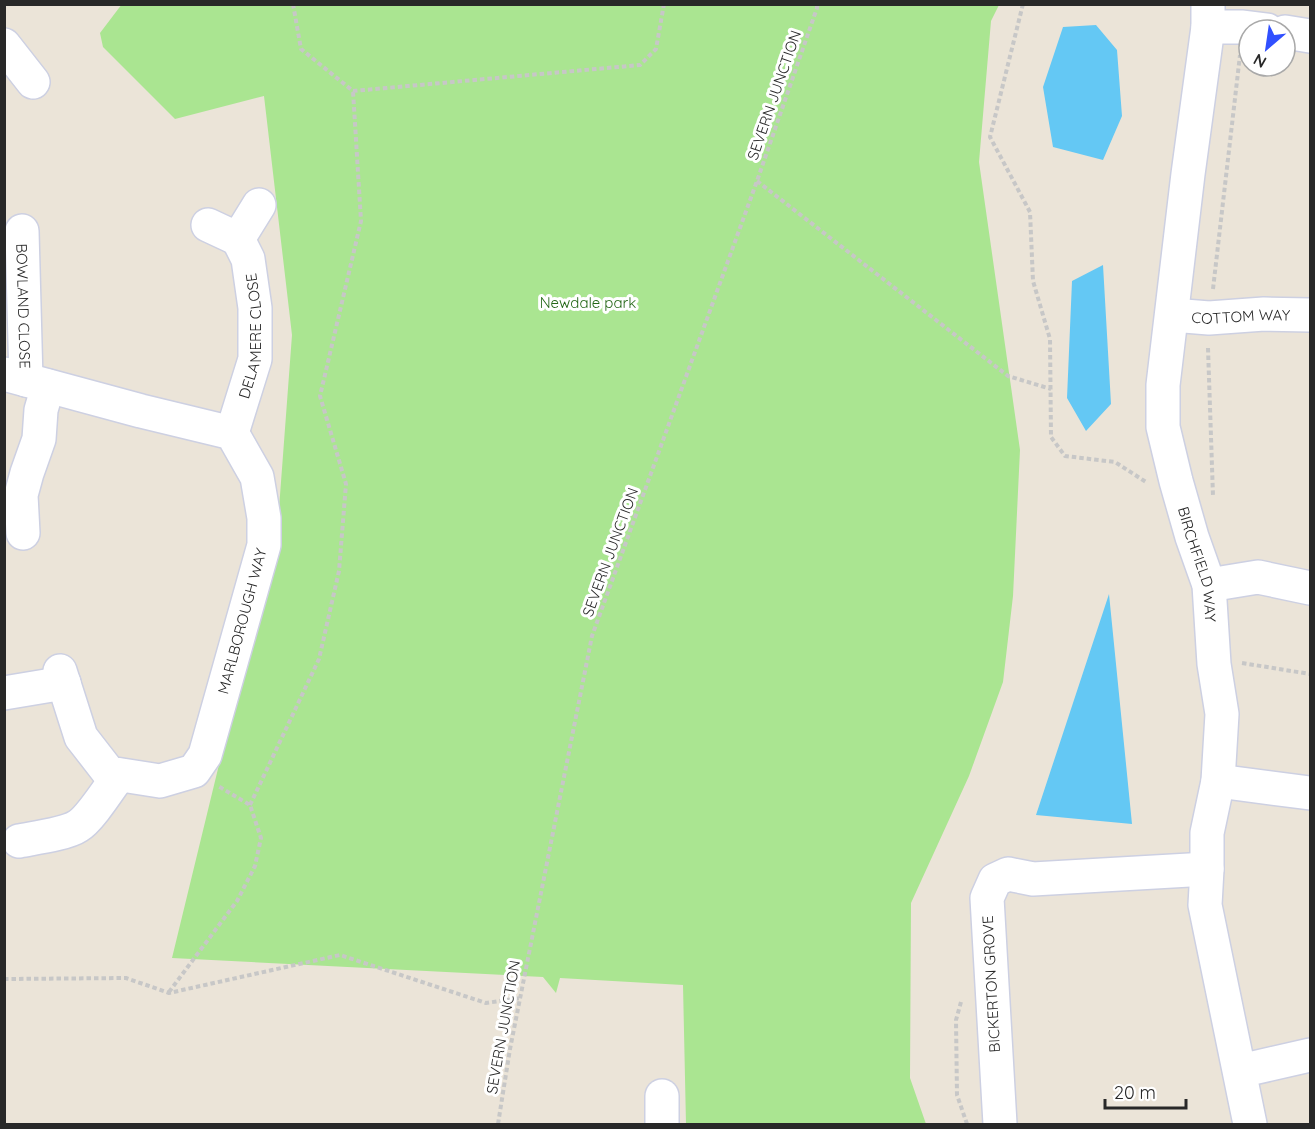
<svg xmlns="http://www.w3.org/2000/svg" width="1315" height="1129" font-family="Quicksand,sans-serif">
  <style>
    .green { fill: #aae591 }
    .water { fill: #64c8f4 }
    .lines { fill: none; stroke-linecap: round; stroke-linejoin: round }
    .minor-casing { stroke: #cdd0e2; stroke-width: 36 }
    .path { stroke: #c7c7c7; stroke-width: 4; stroke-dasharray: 4.5 3; stroke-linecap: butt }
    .minor { stroke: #fff; stroke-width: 33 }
    .labels { text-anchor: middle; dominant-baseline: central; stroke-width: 6; stroke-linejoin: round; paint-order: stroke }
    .street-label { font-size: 15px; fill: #282828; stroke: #fff }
    .park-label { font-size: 15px; fill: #236716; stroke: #fff }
  </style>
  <rect width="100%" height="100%" fill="#ebe4d8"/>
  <path class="green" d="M122 4 999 5 991 21 979 162 1020 450 1013 596 1003 682 969 776 911 903 910 1078 926 1124H686L683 985 560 978 556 993 543 977 172 958 278 522 292 335 264 96 175 119 103 47 100 33Z"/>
  <path class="water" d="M1096 25 1117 50 1122 116 1103 160 1053 147 1043 87 1063 27Z
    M1103 265 1111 404 1086 431 1067 398 1072 281Z
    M1109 594 1132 824 1036 815Z"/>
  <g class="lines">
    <defs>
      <g id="minor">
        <path id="s1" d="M1208 4V27L1188 174 1163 385V427L1176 481 1192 537 1209 585 1214 664 1222 714 1218 781 1207 833V869L1205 905 1250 1124"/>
        <path d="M1208 27H1243L1267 30"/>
        <path d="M1285 32 1310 36"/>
        <path d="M4 45 33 82"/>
        <path d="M208 225 238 239 259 205"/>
        <path id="s2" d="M22 231 26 380"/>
        <path id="s3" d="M1172 315 1209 318 1264 314 1310 315"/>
        <path d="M4 374 141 411 232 433 257 477 264 518V545L205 755 194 771 160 781 109 773 81 737 60 671"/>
        <path id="s4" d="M232 433 255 359V308L248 259 238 239"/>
        <path d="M23 533 21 495 27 473 39 439 41 410 48 386"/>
        <path d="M1209 585 1258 577 1310 588"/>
        <path d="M4 693 64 683"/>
        <path d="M1218 781 1310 793"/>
        <path d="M19 841C34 838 66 834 78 826 90 819 110 787 119 775"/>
        <path d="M1240 1071 1310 1055"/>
        <path d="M662 1096V1124"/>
        <path d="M1000 1124 987 898 995 880 1008 874 1033 879 1207 869"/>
      </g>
    </defs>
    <use href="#minor" class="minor-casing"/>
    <path class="path" d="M293 4 301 49 353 91 640 65 656 49 664 4
      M1023 4 990 137 1030 212 1033 281 1050 339 1051 437 1065 456 1115 462 1146 482
      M757 181 1008 376 1051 389
      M1213 289 1240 55
      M1208 348 1213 496
      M1242 663 1310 674
      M250 805 319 659 339 571 346 484 320 396 361 221 353 91
      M4 979 126 978 169 993 340 955 486 1003 520 998
      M169 992 237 901 255 866 261 838 250 805 218 786
      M961 1002 956 1020 957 1095 967 1124
      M498 1124 510 1049 592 636 757 181 817 8V4"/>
    <use href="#minor" class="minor"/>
  </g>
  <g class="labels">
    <g class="street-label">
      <text transform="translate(774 95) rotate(-71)">SEVERN JUNCTION</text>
      <text stroke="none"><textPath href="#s2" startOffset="75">BOWLAND CLOSE</textPath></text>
      <text stroke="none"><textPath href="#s3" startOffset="69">COTTOM WAY</textPath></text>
      <text stroke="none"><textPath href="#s4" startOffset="100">DELAMERE CLOSE</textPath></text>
      <text transform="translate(610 552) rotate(-70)">SEVERN JUNCTION</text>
      <text stroke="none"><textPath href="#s1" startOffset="568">BIRCHFIELD WAY</textPath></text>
      <text transform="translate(242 621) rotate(-75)">MARLBOROUGH WAY</text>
      <text transform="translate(991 984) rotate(-93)">BICKERTON GROVE</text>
      <text transform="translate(503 1027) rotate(-80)">SEVERN JUNCTION</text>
    </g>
    <g class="park-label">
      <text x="588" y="302">Newdale park</text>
    </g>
  </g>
  <rect width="1315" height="1129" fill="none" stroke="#282828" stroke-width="12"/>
  <g transform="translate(1267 48) rotate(209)"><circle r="28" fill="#ffffff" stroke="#a9a9a9" stroke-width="1.5"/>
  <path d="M0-4.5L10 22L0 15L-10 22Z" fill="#3150ff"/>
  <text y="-9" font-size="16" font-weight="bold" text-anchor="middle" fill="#282828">N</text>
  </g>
  <path d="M1105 1099v9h81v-9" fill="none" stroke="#282828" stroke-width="3"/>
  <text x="1114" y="1099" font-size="18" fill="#282828" stroke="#ffffff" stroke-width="4.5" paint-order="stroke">20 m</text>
</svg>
